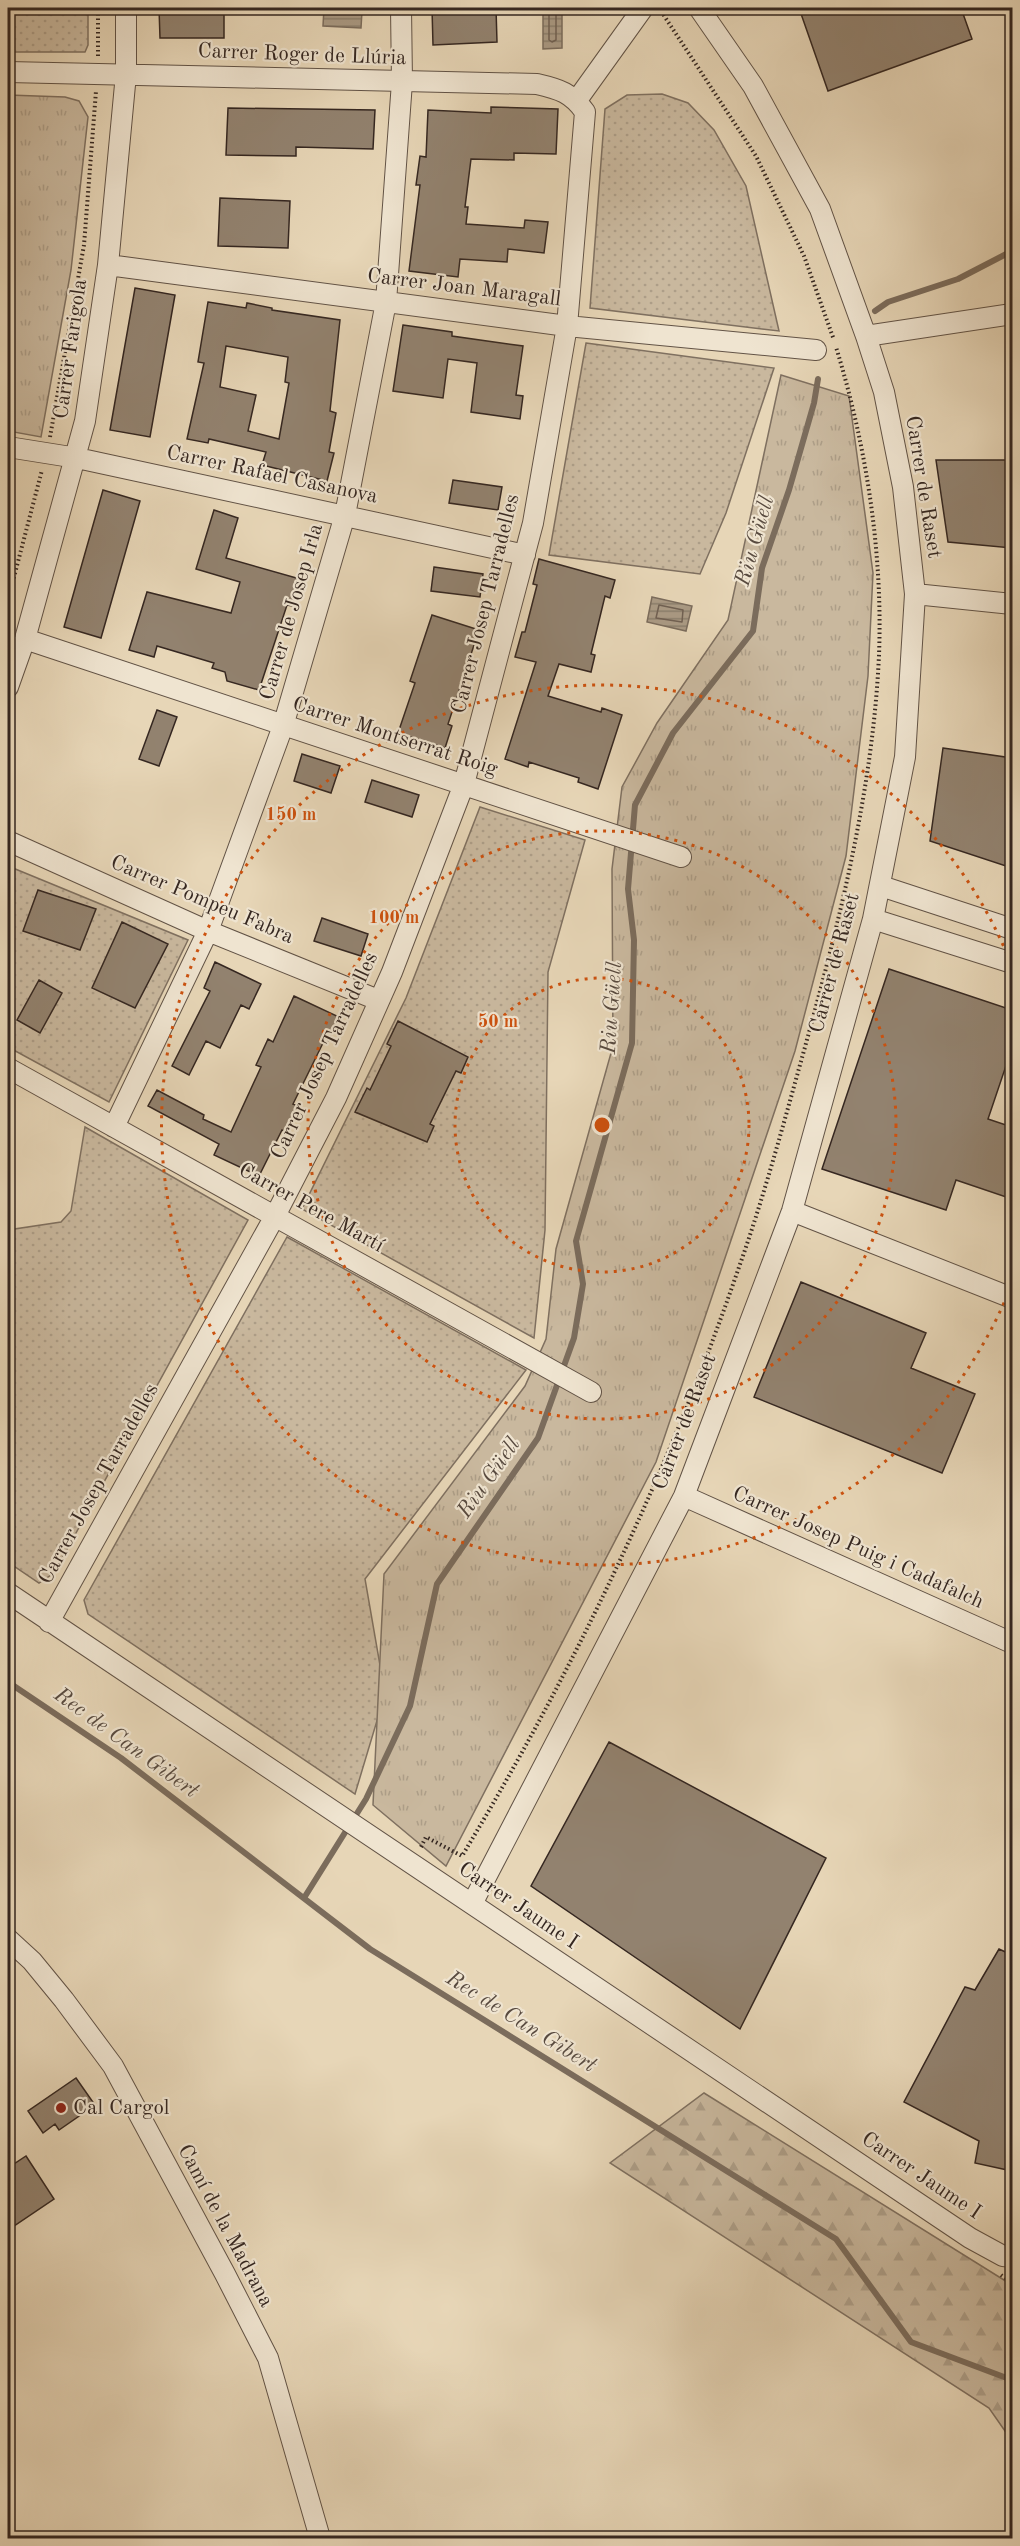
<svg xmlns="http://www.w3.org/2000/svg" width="1020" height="2546" font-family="'Old Standard TT',serif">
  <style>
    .grass { fill: url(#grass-dots); stroke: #7f7060; stroke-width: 1.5 }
    .forest { fill: url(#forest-firs); stroke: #7f7060; stroke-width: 1.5 }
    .park { fill: url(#park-tufts); stroke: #7f7060; stroke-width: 1.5 }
    .water { fill: url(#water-rules); stroke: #7b6c5c; stroke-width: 1.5 }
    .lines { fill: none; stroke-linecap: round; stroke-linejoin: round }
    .shore { stroke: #706052; stroke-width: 1.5 }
    .stream { stroke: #7b6c5c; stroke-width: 6 }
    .building { fill: #92826f; stroke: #352721; stroke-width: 1.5; fill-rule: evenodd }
    .street-casing { stroke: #625346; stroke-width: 22 }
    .path { stroke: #352721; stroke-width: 4; stroke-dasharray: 1.5 3; stroke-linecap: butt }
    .street { stroke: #efe4d0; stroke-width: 20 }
    .ring { fill: none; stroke: #cd520f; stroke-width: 3; stroke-dasharray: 3 6 }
    .poi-dot { fill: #8f2418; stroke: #efe4d0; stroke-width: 2 }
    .labels { text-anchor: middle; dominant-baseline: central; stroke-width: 4.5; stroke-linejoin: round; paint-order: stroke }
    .street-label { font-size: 21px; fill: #352721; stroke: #efe4d0 }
    .poi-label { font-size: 21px; fill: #352721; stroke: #efe4d0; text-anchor: start }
    .water-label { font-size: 22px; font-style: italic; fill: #584a3f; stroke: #efe4d0 }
    .centre { fill: #cd520f; stroke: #efe4d0; stroke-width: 3 }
    .ring-label { font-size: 18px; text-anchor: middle; font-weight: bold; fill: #cd520f; stroke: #efe4d0; stroke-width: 4.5; stroke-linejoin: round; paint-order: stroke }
  </style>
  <defs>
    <pattern id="grass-dots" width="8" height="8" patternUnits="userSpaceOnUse" patternTransform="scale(1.5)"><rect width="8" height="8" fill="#c9b89e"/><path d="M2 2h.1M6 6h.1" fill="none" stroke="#ad9e88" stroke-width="1.8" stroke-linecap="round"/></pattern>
    <pattern id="forest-firs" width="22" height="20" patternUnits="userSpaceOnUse" patternTransform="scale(1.5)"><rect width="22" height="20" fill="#c9b89e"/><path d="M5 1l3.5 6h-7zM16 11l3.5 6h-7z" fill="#ad9e88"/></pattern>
    <pattern id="park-tufts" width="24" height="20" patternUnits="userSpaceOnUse" patternTransform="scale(1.5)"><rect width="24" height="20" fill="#c9b89e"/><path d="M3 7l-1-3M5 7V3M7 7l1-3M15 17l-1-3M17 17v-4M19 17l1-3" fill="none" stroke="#ad9e88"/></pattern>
    <pattern id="water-rules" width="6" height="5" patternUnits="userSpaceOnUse" patternTransform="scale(1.5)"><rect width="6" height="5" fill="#aa9a84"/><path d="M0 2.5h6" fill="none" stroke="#8b7e6c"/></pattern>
  </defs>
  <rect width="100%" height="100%" fill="#e7d6b7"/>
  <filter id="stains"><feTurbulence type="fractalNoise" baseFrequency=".00333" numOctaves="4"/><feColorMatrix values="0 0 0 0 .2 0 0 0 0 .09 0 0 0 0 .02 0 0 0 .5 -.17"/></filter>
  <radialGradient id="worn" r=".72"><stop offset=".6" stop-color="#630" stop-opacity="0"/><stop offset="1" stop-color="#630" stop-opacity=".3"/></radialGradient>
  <path class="grass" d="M8 8H88V45L85 52H8Z
    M662 94 688 103 714 130 746 186 779 331 590 308 605 109 627 95Z
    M586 343 774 368 726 513 700 574 549 555Z
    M480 807 585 840 548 972 545 1230 534 1338 302 1209 406 998Z
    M8 866 188 940 109 1102 8 1047Z
    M85 1127 248 1220 54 1573 39 1583 8 1562V1230L61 1222 71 1211Z
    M287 1237 526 1370 365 1579 385 1694 355 1794 88 1614 84 1600Z"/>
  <path class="forest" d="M704 2093 1012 2285V2441L989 2408 610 2163Z"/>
  <path class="park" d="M8 95 65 97 79 101 88 117 71 270 41 437 8 431 10 301Z
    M781 375 849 396 873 573 868 676 846 856 795 1051 656 1462 446 1866 373 1805 384 1574 525 1386 546 1339 556 1249 613 1046 612 869 622 787 657 723 728 620Z"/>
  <path class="water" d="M324 8 362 11 361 28 323 26Z
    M543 8H562V48L543 49Z
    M652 597 692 606 686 631 647 622Z"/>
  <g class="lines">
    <path class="shore" d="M549 8V40L552 42 556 40V8
      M659 605 683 610 682 622 656 618Z"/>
    <path class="stream" d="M875 311 888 302 958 279 1012 251
      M8 1682 121 1758 370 1949 836 2239 911 2342 1012 2380
      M304 1898 366 1799 410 1706 437 1584 538 1438 574 1338 583 1284 576 1241 632 1043 634 940 628 889 635 805 673 733 753 631 762 568 789 490 814 403 818 379"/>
  </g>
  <path class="building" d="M159 8H224V38H160Z
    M432 8H496L497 42 433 45Z
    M799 8H961L972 39 828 91Z
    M491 107 558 109 556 154 514 153V160L471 159 465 207H468L466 224 524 228 525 220 548 222 544 253 508 249 507 262 460 259 458 277 409 271 420 185H416L420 156 426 157 428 110 491 113Z
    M228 108 375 110 373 149 296 147V156L226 155Z
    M220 198 290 201 288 248 218 246Z
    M135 288 175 295 150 437 110 430Z
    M208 302 246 308 247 303 272 308V310L340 320 330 411 336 413 329 452 334 453 327 481 262 465 266 452 209 439 208 443 187 439 204 363 198 362ZM226 346 288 357 285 382 289 383 279 439 248 431 256 395 220 387Z
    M403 325 452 332V336L523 346 516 395 523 396 520 419 471 412 477 363 448 359 443 398 393 391Z
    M936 460H1012V548L948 542Z
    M453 480 502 487 498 510 449 503Z
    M103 490 140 501 101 638 64 627Z
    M214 510 238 518 226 558 300 579 292 606 287 605 259 690 227 681 225 672 212 668 214 663 157 646 154 657 129 650 147 592 231 613 240 582 196 569Z
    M539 559 615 580 610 598 605 596 591 654 595 655 591 672 559 664 548 696 601 712 602 708 622 715 598 789 578 782 579 778 529 762 528 767 505 759 536 662 515 657 522 632H525L537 585 533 584Z
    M434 567 483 574 480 597 431 591Z
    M432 615 479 630 448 724 452 726 445 748 398 733 415 683 410 681Z
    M157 710 177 717 159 766 139 759Z
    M943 748 1012 758V868L930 841Z
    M302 754 340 766 331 793 294 781Z
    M372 780 419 795 412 817 365 802Z
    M38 890 96 909 80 950 23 931Z
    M322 918 368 934 361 956 314 941Z
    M122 922 168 944 135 1008 92 988Z
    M215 962 261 984 249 1009 241 1005 220 1048 206 1041 189 1075 172 1066 210 991 204 988Z
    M889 969 1012 1010V1048L988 1119 1012 1127V1199L956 1180 946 1210 822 1169Z
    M39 980 62 993 40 1033 17 1020Z
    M294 996 339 1017 327 1043 324 1041 293 1104 298 1106 286 1132 282 1130 259 1176 214 1155 219 1144 148 1106 157 1090 204 1115 203 1119 231 1132 261 1067 256 1065 268 1039 273 1042Z
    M398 1021 468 1057 461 1073 456 1071 430 1124 434 1126 427 1142 355 1112 367 1088 370 1090 391 1046 387 1044Z
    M801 1282 926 1333 911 1368 975 1394 942 1473 754 1397Z
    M609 1742 826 1858 740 2029 531 1886Z
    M999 1949 1012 1955V2171L975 2163 979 2141 904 2102 965 1987 975 1990Z
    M76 2078 95 2105 59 2130 55 2124 43 2133 28 2111Z
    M26 2156 54 2199 8 2230V2168Z"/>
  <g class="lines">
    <defs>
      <path id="street" d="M8 72 537 84C559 89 572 93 585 112L567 326 533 523 464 784 392 972 336 1098 275 1216 49 1622
        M577 100 643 8
        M108 265 567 326 816 350
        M866 336 1012 314
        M8 447 77 458 525 555
        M915 594 1012 604
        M25 639 681 857
        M8 687 25 639 85 421 108 265 126 74V8
        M8 841 208 931 378 1000
        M881 886 1012 929
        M873 919 1012 963
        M8 1068 591 1392
        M114 1127 208 931 283 726 345 515 386 302 402 82 401 8
        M792 1211 1012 1298
        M684 1496 1012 1643
        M8 1593 970 2238 1003 2256 1012 2257
        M472 1904 684 1496 792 1211 873 919 905 757 915 594 903 487 884 392 866 336 820 209 753 86 699 8
        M8 1939 32 1961 64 2000 113 2066 225 2274 268 2358 320 2538"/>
    </defs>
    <use href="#street" class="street-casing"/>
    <path class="path" d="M661 11 756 156 804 256 834 340
      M98 56V8
      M50 437 84 245 96 91
      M8 600 42 470
      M421 1847 426 1837 462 1856C573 1672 668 1473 738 1270 764 1197 784 1122 805 1047 840 919 873 788 879 655 883 552 866 445 836 347
      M1001 2275 1012 2283"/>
    <use href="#street" class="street"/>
  </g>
  <g class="ring">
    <circle cx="602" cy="1125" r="147"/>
    <circle cx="602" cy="1125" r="294"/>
    <path d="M1011 1286A440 440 0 1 1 1011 964"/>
  </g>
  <circle class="poi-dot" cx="61" cy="2108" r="6"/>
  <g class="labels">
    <g class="street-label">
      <text transform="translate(302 55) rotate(2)">Carrer Roger de Llúria</text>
      <text transform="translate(464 288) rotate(7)">Carrer Joan Maragall</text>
      <text transform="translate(71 349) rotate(-82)">Carrer Farigola</text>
      <text transform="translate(272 475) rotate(12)">Carrer Rafael Casanova</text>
      <text transform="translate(923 487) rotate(81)">Carrer de Raset</text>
      <text transform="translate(486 604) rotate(-76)">Carrer Josep Tarradelles</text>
      <text transform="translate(292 612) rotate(-74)">Carrer de Josep Irla</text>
      <text transform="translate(395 737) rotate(18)">Carrer Montserrat Roig</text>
      <text transform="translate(202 900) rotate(23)">Carrer Pompeu Fabra</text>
      <text transform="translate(835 963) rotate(-75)">Carrer de Raset</text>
      <text transform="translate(325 1056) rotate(-65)">Carrer Josep Tarradelles</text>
      <text transform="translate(311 1208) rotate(29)">Carrer Pere Martí</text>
      <text transform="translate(685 1422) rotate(-69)">Carrer de Raset</text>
      <text transform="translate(99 1484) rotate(-61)">Carrer Josep Tarradelles</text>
      <text transform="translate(858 1548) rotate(24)">Carrer Josep Puig i Cadafalch</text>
      <text transform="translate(518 1906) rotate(34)">Carrer Jaume I</text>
      <text transform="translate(921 2176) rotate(34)">Carrer Jaume I</text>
      <text transform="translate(225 2226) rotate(62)">Camí de la Madrana</text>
    </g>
    <g class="poi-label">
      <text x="73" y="2108">Cal Cargol</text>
    </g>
    <g class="water-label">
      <text transform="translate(755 541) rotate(-74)">Riu Güell</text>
      <text transform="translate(612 1008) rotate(-86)">Riu Güell</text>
      <text transform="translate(489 1478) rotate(-55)">Riu Güell</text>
      <text transform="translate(126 1743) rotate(36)">Rec de Can Gibert</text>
      <text transform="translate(521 2022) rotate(32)">Rec de Can Gibert</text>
    </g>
  </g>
  <circle cx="602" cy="1125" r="9" class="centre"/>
  <g class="ring-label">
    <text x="291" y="820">150 m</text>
    <text x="394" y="923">100 m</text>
    <text x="498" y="1027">50 m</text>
  </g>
  <rect width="1020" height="2546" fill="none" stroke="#e7d6b7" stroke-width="30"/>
  <rect x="9" y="9" width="1002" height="2528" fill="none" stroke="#352721" stroke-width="3"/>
  <rect x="15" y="15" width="990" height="2516" fill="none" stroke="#352721" stroke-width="1.5"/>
  <rect width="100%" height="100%" filter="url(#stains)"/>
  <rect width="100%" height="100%" fill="url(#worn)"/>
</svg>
